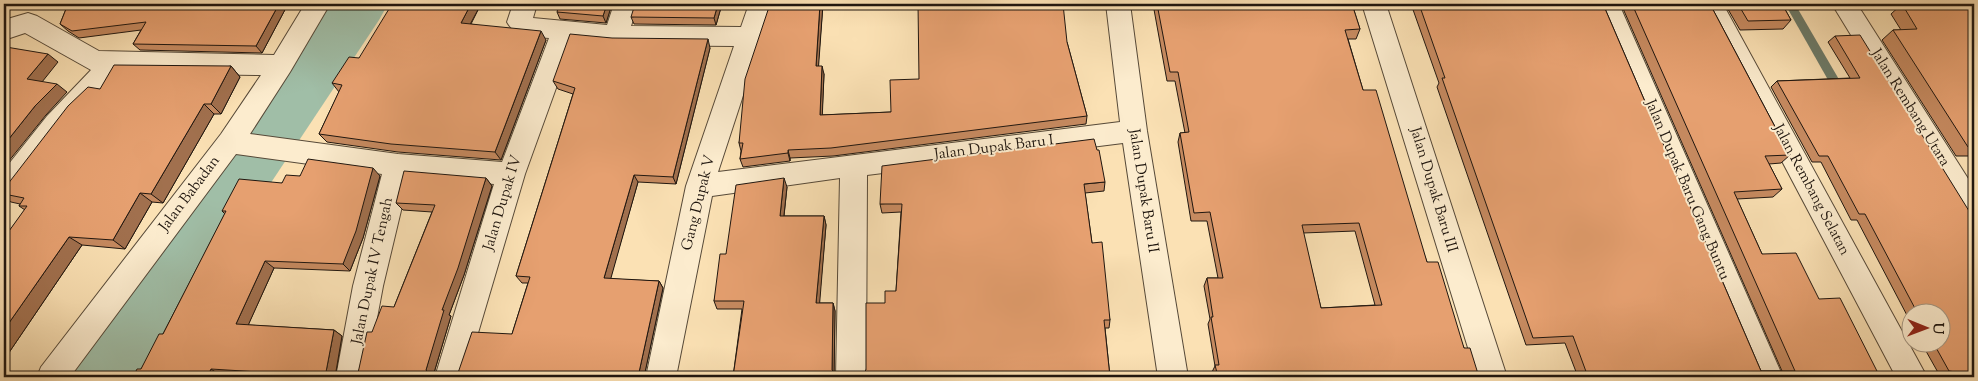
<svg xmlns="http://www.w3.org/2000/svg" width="1978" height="381" font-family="'Sorts Mill Goudy',serif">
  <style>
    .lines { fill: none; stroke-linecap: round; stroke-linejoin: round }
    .stream { fill: #6c7b6a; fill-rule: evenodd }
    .river { fill: #a0bea7; fill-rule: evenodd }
    .minor-casing { stroke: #564938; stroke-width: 2 }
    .minor { fill: #fcecce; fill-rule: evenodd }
    .wall { fill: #c68a60; stroke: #1f160f; fill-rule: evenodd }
    .shaded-wall { fill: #a1704e; stroke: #1f160f }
    .building { fill: #e6a070; stroke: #1f160f; fill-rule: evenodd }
    .labels { text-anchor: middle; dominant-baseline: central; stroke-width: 4; stroke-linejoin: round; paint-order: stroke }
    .street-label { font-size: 15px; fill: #1f160f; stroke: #fcecce }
  </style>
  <rect width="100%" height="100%" fill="#fbe1b4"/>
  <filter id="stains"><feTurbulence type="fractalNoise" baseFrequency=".004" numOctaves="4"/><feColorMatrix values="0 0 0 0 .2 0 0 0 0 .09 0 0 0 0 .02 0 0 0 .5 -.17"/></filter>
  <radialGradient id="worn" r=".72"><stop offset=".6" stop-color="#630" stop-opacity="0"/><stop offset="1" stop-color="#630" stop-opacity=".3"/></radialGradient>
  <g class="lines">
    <path class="stream" d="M1785 4H1795L1844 88 1845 91 1844 94H1836Z"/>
    <path class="river" d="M324 4H388L379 20 142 377H60L71 352Z"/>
    <defs>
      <path id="minor" d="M305 4H330L290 72 250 134 398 154 502 162 549 38C533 37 515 37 507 22L513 4H537L533 18 607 25 614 4H638L631 26 741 27 749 4H773L718 172 1120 122 1106 4H1130L1147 131 1188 377H1158L1123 143 867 175 866 377H836L840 178 712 196 676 377H646L686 186 734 46 616 45 573 41 525 174 465 377H435L494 184 409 177 383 286 366 377H336L353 286 382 174 236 154 70 377H37L41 367 221 134 261 75 122 73 79 115 14 199 4 203V170L47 116 91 70 25 33 4 40V20L28 13 37 16 99 51 274 55Z
        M1362 4H1386L1507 377H1477Z
        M1595 4H1619L1783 377H1753Z
        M1699 4H1723L1927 377H1896Z
        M1832 4H1857L1974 188V224L1964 220Z"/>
    </defs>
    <use href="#minor" class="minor-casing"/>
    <use href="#minor" class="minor"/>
  </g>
  <path class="wall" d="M68 4H288L262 53 140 50 133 44 141 30 79 38 68 31 60 24Z
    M481 4 471 24 546 40 501 160 398 152 327 142 319 134 339 92 332 83 359 58Z
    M612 4 606 23 560 19 557 12Z
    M722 4 716 25 634 24 631 17Z
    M770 4H823L818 66 824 74 822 115 891 112 919 79 1067 42 1087 116 1086 124 833 156 790 158V161L743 167 740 159 741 151 739 143Z
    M1153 4H1352L1360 29 1356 39H1348L1363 90 1427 262 1464 348 1479 377H1213L1212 372 1215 366 1208 324 1210 319 1204 286 1207 278H1218L1207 221H1191L1178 142 1180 133H1185L1175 81H1167ZM1355 231 1375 305 1321 308 1303 233Z
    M1411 4H1603L1761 371H1782L1621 4H1710L1790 155 1781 163 1769 164 1782 189 1773 197 1737 199 1762 254 1819 299 1880 377H1578L1565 343 1526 345 1437 87 1439 83Z
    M1725 4H1782L1791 20 1783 29 1740 30Z
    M1902 4H1974V156H1956L1882 40 1893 30H1901L1891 14Z
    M1835 36 1974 219V323H1971L1974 377H1947L1940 376 1922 344H1940V314H1910V321L1857 220H1851L1821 162H1812L1771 87 1777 81 1850 78 1828 42Z
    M710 48 676 184 638 182 610 279 659 281 663 288 644 377H252L220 375V377H133L141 369 163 334 225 214 222 211 282 183 300 176H380L363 238 350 271 274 268 248 325 334 330 342 336 336 372 358 373 372 332 394 307 432 212 403 210 396 203 486 178 492 186 464 275 449 315 451 316 434 373H458L512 334 528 283H522L516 276 573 94 558 89 553 81Z
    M231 66 240 77 221 114H214L163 203 152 202 125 249 82 245 8 354 4 353V238L25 210 19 206 20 204 11 202 4 198V189L100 89Z
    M1105 182 1104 191 1085 193 1092 243 1110 320 1109 328H1105L1110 377H733L742 309H717L714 301 726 254 787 187 784 216H824L826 225 819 303H833L835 311 834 372H864L866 370 885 303 896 291 901 212 882 213 880 204Z"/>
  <path class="shaded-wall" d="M279 4H288L262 53 256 46Z
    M471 4H481L466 32 461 23Z
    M607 4H612L606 23 603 16Z
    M718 4H722L716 25 714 18Z
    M820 4H823L818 74 816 66Z
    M541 31 546 40 501 160 495 152Z
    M708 39 710 48 676 184 673 177Z
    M48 54 58 62 38 87 27 79Z
    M231 66 240 77 221 114 211 104Z
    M822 66 824 74 822 123 820 115Z
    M57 84 67 92 46 115 4 167V145L35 106Z
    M204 104 214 114 163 203 151 194Z
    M788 150 790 158V161L788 153Z
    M373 168 380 176 363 238 350 271 343 264Z
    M634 175 638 182 609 285 604 278Z
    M486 178 492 186 464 275 449 315 451 316 433 376 428 373 426 370 442 310Z
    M784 178 787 187 783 224 780 216Z
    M140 193 152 202 125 249 113 240Z
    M824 216 826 225 819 311 816 303Z
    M69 237 82 245 8 354 4 352V330Z
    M265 261 274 268 246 330 236 324Z
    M659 281 663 288 644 377H638Z
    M833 303 835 311 834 377 832 370Z
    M334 330 342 336 335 377 326 372Z
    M211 369 220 375V377H207Z"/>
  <path class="building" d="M68 4H279L256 46 133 44 146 22 72 31 60 24Z
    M392 4H471L461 23 541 31 495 152 391 144 319 134 342 85 332 83 349 57 359 58Z
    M559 4H607L603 16 557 12Z
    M635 4H718L714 18 631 17Z
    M770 4H820L816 66H822L820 115 891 112 890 80 919 79 918 4H1063L1067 42 1087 116 831 148 788 150V153L740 159 743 143H739L745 79Z
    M1157 4H1352L1360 29 1345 30 1363 90H1376L1427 262H1438L1464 348H1470L1479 377H1218L1215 365H1219L1211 317H1213L1207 278H1223L1210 212 1194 213 1180 133 1189 132 1178 72H1170ZM1359 223 1382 305 1321 308 1302 225Z
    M1419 4H1603L1761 371H1795L1632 4H1710L1790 155 1765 156 1782 189 1734 192 1762 254 1796 253 1819 299 1840 298 1880 377H1833L1832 376 1804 377H1588L1573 336 1533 338 1442 78H1445Z
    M1738 4H1782L1791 20 1748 21Z
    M1902 4H1974V147H1968L1893 30 1917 29Z
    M570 34 612 38 708 39 673 177 634 175 604 278 659 281 638 377H274L275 373 211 369 207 377H133L137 369H141L159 334H163L226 211H222L239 179 282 183 286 175 300 176 308 159 373 168 356 231 343 264 265 261 236 324 334 330 326 372 358 373 367 332H372L382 306 394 307 435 205 396 203 404 171 486 178 458 268 442 310H444L426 370 428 373H458L472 332 512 334 530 277 516 276 575 88 553 81Z
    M1860 35 1974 219V318H1969L1974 328V377H1959L1956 372 1949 371 1934 344H1940V314H1918L1865 214H1859L1828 156H1819L1777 81 1860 78 1835 36Z
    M6 47 48 54 27 79 57 84 35 106 4 145V49Z
    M114 65 231 66 211 104H204L151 194 140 193 113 240 69 237 4 330V238L27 206H19L24 198 4 194V189L68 106 88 87 100 89Z
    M1094 139 1097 150H1099L1105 182 1084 184 1092 243 1102 242 1110 320H1104L1110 377H733L744 301H714L720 254H726L736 185 784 178 780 216H824L816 303H833L832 370 834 372H864L866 370V303H885V291H896L902 204H880L882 166Z"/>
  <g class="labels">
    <g class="street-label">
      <text transform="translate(1910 108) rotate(58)">Jalan Rembang Utara</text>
      <text transform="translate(994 148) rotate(-7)">Jalan Dupak Baru I</text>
      <text transform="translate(1433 190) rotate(73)">Jalan Dupak Baru III</text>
      <text transform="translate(1687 190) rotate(67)">Jalan Dupak Baru Gang Buntu</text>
      <text transform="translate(1811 190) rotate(62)">Jalan Rembang Selatan</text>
      <text transform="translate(1143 191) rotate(81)">Jalan Dupak Baru II</text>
      <text transform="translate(190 194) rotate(-53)">Jalan Babadan</text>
      <text transform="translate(503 203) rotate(-73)">Jalan Dupak IV</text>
      <text transform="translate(699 203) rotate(-76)">Gang Dupak V</text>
      <text transform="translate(373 271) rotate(-78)">Jalan Dupak IV Tengah</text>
    </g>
  </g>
  <rect width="1978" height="381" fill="none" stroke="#fbe1b4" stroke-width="20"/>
  <rect x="5" y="5" width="1968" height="371" fill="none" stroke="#1f160f" stroke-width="2.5"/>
  <rect x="10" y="10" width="1958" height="361" fill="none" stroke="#1f160f"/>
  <g transform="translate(1926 328) rotate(91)"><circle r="24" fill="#fcecce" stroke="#a49682"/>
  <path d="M0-4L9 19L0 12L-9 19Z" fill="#8f2418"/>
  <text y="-8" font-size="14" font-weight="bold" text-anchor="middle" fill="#1f160f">U</text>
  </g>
  <rect width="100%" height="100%" filter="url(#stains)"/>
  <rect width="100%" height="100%" fill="url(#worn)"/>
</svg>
